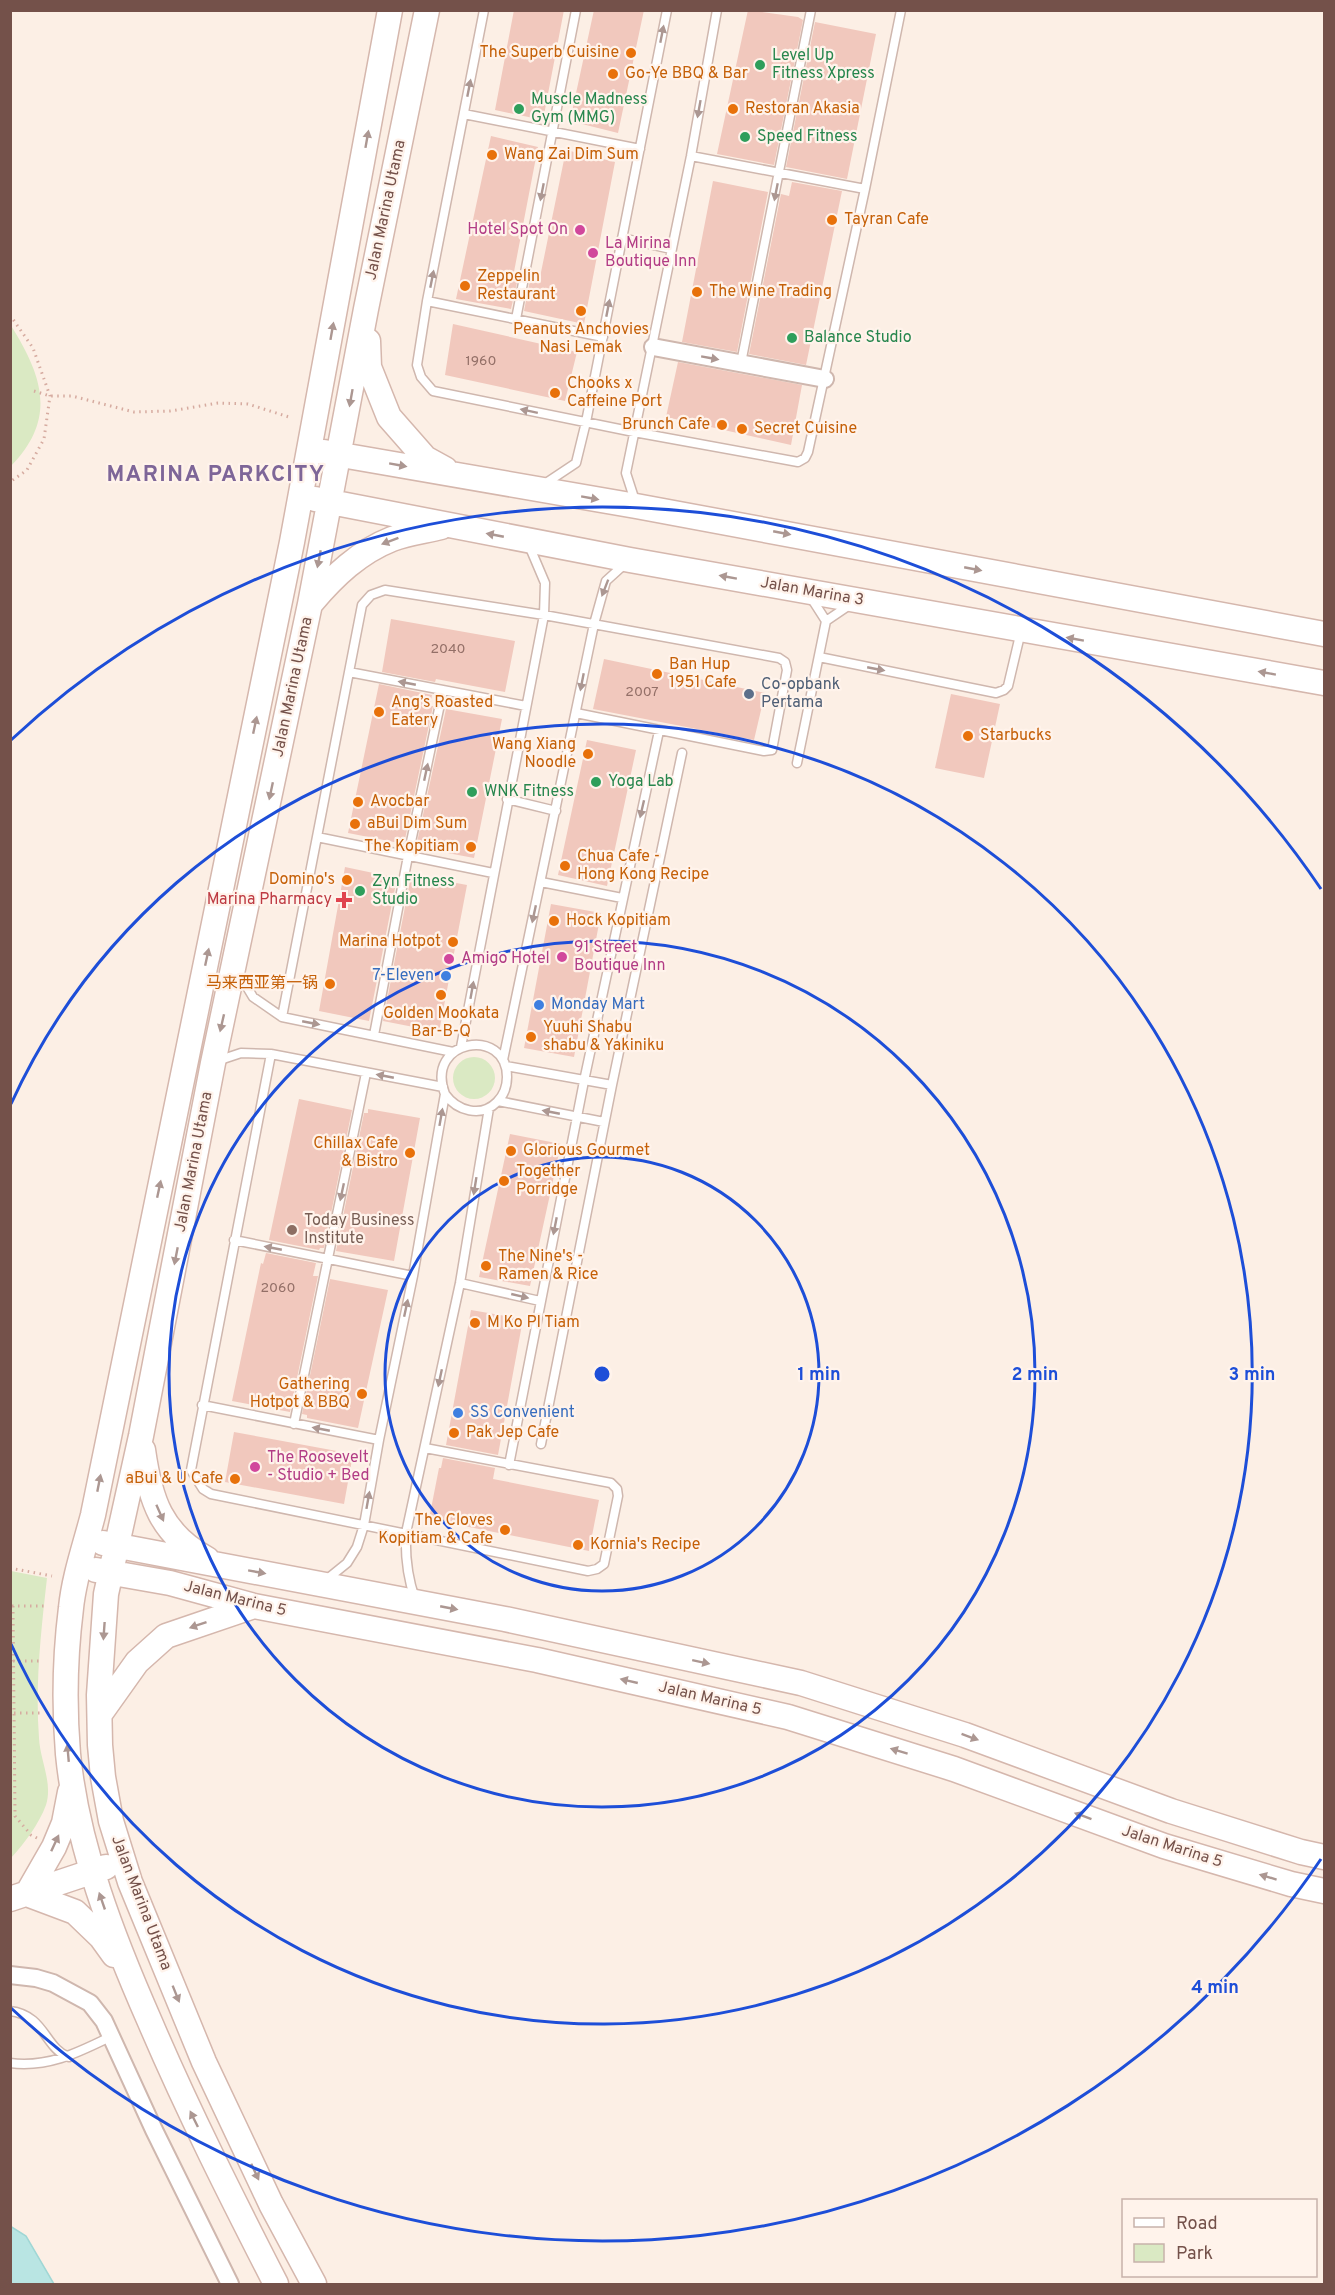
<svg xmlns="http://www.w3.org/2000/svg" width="1335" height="2295" font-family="Overpass,'Noto Sans SC',sans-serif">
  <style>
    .green { fill: #dae9c3 }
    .water { fill: #b9e5e3; stroke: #a0d7d5; stroke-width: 1.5 }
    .building { fill: #f1c8bd }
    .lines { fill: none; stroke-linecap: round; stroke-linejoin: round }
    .lane-casing { stroke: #cfb7ae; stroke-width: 11 }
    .street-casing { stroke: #cfb7ae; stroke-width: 20 }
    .secondary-casing { stroke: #d5b7ad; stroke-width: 27 }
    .path { stroke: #d6aba0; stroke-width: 3; stroke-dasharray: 1.5 4.5; stroke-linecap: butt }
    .lane { stroke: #fff; stroke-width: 8 }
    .street { stroke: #fff; stroke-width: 16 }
    .secondary { stroke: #fff; stroke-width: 24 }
    .oneway { fill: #ac9792 }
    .ring { fill: none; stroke: #1d4ed8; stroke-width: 3 }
    .food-dot { fill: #e8710a; stroke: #fff3eb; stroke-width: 2 }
    .leisure-dot { fill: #2e9e5b; stroke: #fff3eb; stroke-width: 2 }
    .hotel-dot { fill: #d1479c; stroke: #fff3eb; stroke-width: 2 }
    .service-dot { fill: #5c6f8a; stroke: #fff3eb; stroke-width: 2 }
    .health-dot { fill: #e0444e; stroke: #fff3eb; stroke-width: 2 }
    .shop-dot { fill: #3f7fe0; stroke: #fff3eb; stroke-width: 2 }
    .education-dot { fill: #8d6e63; stroke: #fff3eb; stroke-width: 2 }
    .labels { text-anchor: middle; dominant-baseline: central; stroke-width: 4.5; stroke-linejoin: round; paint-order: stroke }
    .number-label { font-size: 14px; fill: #936f67 }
    .food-label { font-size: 16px; fill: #c56008; stroke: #fff3eb; text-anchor: start }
    .leisure-label { font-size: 16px; fill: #27864d; stroke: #fff3eb; text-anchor: start }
    .street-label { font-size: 16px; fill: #74514a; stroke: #fff3eb }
    .hotel-label { font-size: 16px; fill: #b23c85; stroke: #fff3eb; text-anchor: start }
    .service-label { font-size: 16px; fill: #4e5e75; stroke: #fff3eb; text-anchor: start }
    .health-label { font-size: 16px; fill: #be3a42; stroke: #fff3eb; text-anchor: end }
    .shop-label { font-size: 16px; fill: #366cbe; stroke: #fff3eb; text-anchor: start }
    .education-label { font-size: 16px; fill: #785e54; stroke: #fff3eb; text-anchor: start }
    .district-label { font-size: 22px; font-weight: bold; letter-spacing: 1.5px; fill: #7e6698; stroke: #fff3eb }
    .centre { fill: #1d4ed8; stroke: #fff3eb; stroke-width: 3 }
    .ring-label { font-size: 18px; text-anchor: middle; font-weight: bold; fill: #1d4ed8; stroke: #fff3eb; stroke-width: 4.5; stroke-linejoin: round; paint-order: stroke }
  </style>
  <rect width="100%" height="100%" fill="#fcefe5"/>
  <path class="green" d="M10 324C42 375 58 418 11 466Z
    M453 1078a21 21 0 1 1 42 0a21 21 0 1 1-42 0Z
    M11 1571 47 1578C41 1631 35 1684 39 1738 40 1760 53 1783 46 1805 39 1824 24 1844 11 1858Z"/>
  <path class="water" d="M10 2226 26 2236 54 2284H11Z"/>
  <path class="building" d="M514 10H564L543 120 495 110Z
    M594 10H644L618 133 570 121Z
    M748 10 798 17 803 20 774 165 717 154Z
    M815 22 876 34 847 179 786 167Z
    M491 136 538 147 513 277 518 278 511 309 456 299Z
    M566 150 615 162 584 324 524 311 530 280 539 282Z
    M713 181 768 192 737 352 682 342Z
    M792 182 842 191 806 365 749 354 781 194 789 196Z
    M453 324 577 352 565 401 445 375Z
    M678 362 802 385 791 445 666 417Z
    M391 619 515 641 505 692 436 679 435 682 382 672Z
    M604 659 765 693 754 740 593 709Z
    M379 684 432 695 430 706H433L404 844 348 833Z
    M951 694 1000 704 984 778 935 768Z
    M446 709 502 719 474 858 416 847Z
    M587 740 636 750 607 886 558 875Z
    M345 867 397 878 369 1021 319 1011Z
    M414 875 467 885 439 1032 383 1021 410 881H413Z
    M551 904 601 913 574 1057 524 1048Z
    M299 1099 352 1110 324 1248H320L319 1250 269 1240Z
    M368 1109 420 1118 394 1261 336 1251 364 1113H368Z
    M510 1134 561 1144 530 1286 479 1277Z
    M266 1253 316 1263 313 1276H318L290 1412 232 1401 261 1263 263 1264Z
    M330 1279 388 1290 358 1428 307 1418V1415L302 1414Z
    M471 1310 523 1319 498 1455 446 1445Z
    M234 1432 353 1454 344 1504 225 1482Z
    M443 1458 495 1468 493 1479 599 1500 589 1551 429 1519 439 1468H441Z"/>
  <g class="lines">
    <defs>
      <path id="lane" d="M484 10 427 301 417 365 421 377 433 391 634 432 798 462 805 458 808 452 865 189 901 10
        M464 114 640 149
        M691 156 865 189
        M622 238 671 249
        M427 301 603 337
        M516 319 576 10
        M741 363 811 10
        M543 485 576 463 586 422 667 10
        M636 504 626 473 691 156 717 10
        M810 596 826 621
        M819 657 996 693 1004 690 1008 686 1021 631
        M349 672 526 706
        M797 763 826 621 851 604
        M507 799 556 811
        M317 837 493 873
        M541 882 622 898
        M238 972 253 997 282 1017 453 1052
        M282 1017 362 605 371 595 385 590 544 615 779 658 785 662 787 670 772 750 764 751 576 713
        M374 1035 408 856 443 690
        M461 1047 544 615 545 583 528 543
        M271 1054 191 1470 203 1489 211 1494 588 1571 597 1569 604 1564 618 1496 617 1489 611 1483 425 1448
        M503 1060 594 624 606 581 627 562
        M217 1061 241 1053 271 1054 443 1087
        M506 1066 612 1085
        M498 1101 604 1122
        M234 1240 413 1276
        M460 1283 540 1301
        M202 1405 379 1440
        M294 1424 366 1073
        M541 1444 612 1085 682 753
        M509 1465 584 1081 659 731
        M326 1580 347 1563 357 1547 364 1525 379 1440 413 1276 445 1094C424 1039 507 1026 507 1077 507 1087 504 1095 497 1102 481 1118 457 1111 445 1094
        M415 1599C407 1576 405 1557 406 1533L460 1283 489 1108
        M10 2011C45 2015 45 2049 69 2057
        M10 2063C49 2068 79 2052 112 2036"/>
      <path id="street" d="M653 347 825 379
        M10 1975 36 1978 53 1983 90 2003 104 2021 154 2130 230 2284"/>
      <path id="secondary" d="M368 341 369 367 389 417 425 458 445 469
        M324 452 636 506 1324 634
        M315 499 630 560 1324 683
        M312 602C334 576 359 552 392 539 407 533 425 531 441 527
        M143 1450C150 1500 161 1534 207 1559
        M103 1543 505 1619 801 1683 965 1735 1171 1811 1301 1852 1324 1857
        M96 1570 170 1583 254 1606 537 1660 788 1717 954 1769 1164 1846 1291 1884 1324 1891
        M100 1714 137 1662 166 1636 254 1606
        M27 1894 75 1912 101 1937 114 1955
        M27 1894 54 1847 64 1823 70 1792
        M10 1899 106 1867
        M276 2284C232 2198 188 2111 150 2022 113 1938 77 1846 68 1754 64 1706 65 1656 71 1608 74 1577 85 1546 93 1515L292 542 390 10
        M314 2284 271 2204 204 2062 130 1882 111 1821 103 1777 100 1745 99 1695 106 1594 141 1436 213 1063 310 604 366 309 427 10"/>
    </defs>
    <use href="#lane" class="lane-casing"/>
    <use href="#street" class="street-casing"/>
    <use href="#secondary" class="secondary-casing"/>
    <path class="path" d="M10 315 33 348 50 396 44 439 27 470 10 482
      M34 391 50 396H72L134 412 170 411 218 403 248 404 292 418
      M10 1568 52 1576
      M12 1606H47
      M13 1606 15 1816 31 1835 37 1838
      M13 1661H43
      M14 1713H42"/>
    <use href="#lane" class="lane"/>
    <use href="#street" class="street"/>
    <use href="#secondary" class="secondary"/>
  </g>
  <defs><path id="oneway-solid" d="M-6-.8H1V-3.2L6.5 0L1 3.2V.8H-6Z" transform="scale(1.5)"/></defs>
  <g class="oneway">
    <use href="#oneway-solid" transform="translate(662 34) rotate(-79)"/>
    <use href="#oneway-solid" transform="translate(469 88) rotate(-79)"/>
    <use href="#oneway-solid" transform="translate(699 109) rotate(100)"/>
    <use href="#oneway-solid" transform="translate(367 139) rotate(-80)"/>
    <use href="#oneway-solid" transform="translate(542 192) rotate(101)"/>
    <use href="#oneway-solid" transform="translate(776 192) rotate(101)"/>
    <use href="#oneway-solid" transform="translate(432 279) rotate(-79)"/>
    <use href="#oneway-solid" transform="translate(608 308) rotate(-79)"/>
    <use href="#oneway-solid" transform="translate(332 331) rotate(-80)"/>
    <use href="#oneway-solid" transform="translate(710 358) rotate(10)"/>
    <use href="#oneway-solid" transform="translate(351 398) rotate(100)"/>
    <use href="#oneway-solid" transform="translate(529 411) rotate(-168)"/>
    <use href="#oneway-solid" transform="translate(398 465) rotate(10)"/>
    <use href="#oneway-solid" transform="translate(590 498) rotate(10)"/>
    <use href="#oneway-solid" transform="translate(782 533) rotate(11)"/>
    <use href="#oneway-solid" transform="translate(495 535) rotate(-169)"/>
    <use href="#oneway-solid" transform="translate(390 541) rotate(159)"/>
    <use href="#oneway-solid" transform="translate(319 559) rotate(101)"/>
    <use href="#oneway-solid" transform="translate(973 569) rotate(11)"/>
    <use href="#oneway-solid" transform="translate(728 577) rotate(-170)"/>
    <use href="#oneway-solid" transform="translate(605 588) rotate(111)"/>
    <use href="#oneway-solid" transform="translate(1075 639) rotate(-170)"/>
    <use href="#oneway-solid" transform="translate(876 669) rotate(11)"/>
    <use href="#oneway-solid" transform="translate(1267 673) rotate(-170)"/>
    <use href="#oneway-solid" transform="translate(582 682) rotate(101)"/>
    <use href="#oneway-solid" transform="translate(407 683) rotate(-169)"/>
    <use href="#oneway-solid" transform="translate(255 725) rotate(-78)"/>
    <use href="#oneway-solid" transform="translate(426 772) rotate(-78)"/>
    <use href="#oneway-solid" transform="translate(271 791) rotate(102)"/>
    <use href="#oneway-solid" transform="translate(642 809) rotate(103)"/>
    <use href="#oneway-solid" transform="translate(534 914) rotate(102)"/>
    <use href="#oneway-solid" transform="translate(207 957) rotate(-78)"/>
    <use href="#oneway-solid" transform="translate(472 990) rotate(-80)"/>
    <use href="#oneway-solid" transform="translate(222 1023) rotate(103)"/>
    <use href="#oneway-solid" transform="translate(311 1023) rotate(11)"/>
    <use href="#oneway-solid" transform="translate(385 1076) rotate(-169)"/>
    <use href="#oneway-solid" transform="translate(551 1112) rotate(-169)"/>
    <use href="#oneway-solid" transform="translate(441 1117) rotate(-80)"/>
    <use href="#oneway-solid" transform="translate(475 1186) rotate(99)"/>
    <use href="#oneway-solid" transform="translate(159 1189) rotate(-78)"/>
    <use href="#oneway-solid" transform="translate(342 1192) rotate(102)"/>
    <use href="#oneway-solid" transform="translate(555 1226) rotate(101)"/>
    <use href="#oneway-solid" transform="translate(273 1248) rotate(-169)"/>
    <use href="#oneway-solid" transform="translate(176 1256) rotate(101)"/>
    <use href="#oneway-solid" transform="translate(520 1296) rotate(13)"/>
    <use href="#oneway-solid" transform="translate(406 1308) rotate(-78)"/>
    <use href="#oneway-solid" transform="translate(440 1378) rotate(102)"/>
    <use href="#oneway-solid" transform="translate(321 1429) rotate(-169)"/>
    <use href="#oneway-solid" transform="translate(99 1483) rotate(-79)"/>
    <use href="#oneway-solid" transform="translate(368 1500) rotate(-80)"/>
    <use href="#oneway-solid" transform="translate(160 1513) rotate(66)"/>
    <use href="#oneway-solid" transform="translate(257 1572) rotate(10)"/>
    <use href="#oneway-solid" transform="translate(449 1608) rotate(11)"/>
    <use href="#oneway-solid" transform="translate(198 1625) rotate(161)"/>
    <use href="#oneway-solid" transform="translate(104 1631) rotate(94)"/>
    <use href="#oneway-solid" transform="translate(701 1662) rotate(12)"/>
    <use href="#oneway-solid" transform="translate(629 1681) rotate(-167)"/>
    <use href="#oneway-solid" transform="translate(970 1737) rotate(20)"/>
    <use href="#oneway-solid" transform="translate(899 1751) rotate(-163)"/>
    <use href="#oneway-solid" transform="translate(68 1753) rotate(-95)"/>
    <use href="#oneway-solid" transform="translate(1083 1816) rotate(-160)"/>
    <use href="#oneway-solid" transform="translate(55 1843) rotate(-65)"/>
    <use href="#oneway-solid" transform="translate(1268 1877) rotate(-163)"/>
    <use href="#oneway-solid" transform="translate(102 1901) rotate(-109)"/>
    <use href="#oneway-solid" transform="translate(176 1994) rotate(68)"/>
    <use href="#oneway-solid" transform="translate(194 2119) rotate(-116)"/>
    <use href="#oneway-solid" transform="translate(255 2172) rotate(65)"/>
  </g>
  <g class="ring">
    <circle cx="602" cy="1374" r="217"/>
    <circle cx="602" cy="1374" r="433"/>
    <path d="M11 1104A650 650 0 1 1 11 1644"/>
    <path d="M1321 1859A867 867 0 0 1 11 2008M11 740A867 867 0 0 1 1321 889"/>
  </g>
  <g class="food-dot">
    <circle cx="631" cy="53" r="6"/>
    <circle cx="613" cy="74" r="6"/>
    <circle cx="733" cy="109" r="6"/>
    <circle cx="492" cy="155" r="6"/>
    <circle cx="832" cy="220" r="6"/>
    <circle cx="465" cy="286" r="6"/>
    <circle cx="697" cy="292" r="6"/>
    <circle cx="581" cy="311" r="6"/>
    <circle cx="555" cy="393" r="6"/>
    <circle cx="722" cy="425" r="6"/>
    <circle cx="742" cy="429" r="6"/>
    <circle cx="657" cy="674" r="6"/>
    <circle cx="379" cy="712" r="6"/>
    <circle cx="968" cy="736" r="6"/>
    <circle cx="588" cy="754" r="6"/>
    <circle cx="358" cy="802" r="6"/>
    <circle cx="355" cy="824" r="6"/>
    <circle cx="471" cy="847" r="6"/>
    <circle cx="565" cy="866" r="6"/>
    <circle cx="347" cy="880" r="6"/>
    <circle cx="554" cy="921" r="6"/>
    <circle cx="453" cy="942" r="6"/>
    <circle cx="330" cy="984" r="6"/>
    <circle cx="441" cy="995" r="6"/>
    <circle cx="531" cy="1037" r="6"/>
    <circle cx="511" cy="1151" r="6"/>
    <circle cx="410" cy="1153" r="6"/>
    <circle cx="504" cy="1181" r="6"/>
    <circle cx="486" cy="1266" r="6"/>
    <circle cx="475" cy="1323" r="6"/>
    <circle cx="362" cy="1394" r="6"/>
    <circle cx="454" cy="1433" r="6"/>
    <circle cx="235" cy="1479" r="6"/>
    <circle cx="505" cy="1530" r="6"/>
    <circle cx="578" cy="1545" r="6"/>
  </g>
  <g class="leisure-dot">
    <circle cx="760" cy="65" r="6"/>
    <circle cx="519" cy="109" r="6"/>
    <circle cx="745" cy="137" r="6"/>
    <circle cx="792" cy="338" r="6"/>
    <circle cx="596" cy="782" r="6"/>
    <circle cx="472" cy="792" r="6"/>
    <circle cx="360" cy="891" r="6"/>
  </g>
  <g class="hotel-dot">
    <circle cx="580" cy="230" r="6"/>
    <circle cx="593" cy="253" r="6"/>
    <circle cx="562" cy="957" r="6"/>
    <circle cx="449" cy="959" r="6"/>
    <circle cx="255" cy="1467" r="6"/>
  </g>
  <circle class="service-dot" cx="749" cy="694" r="6"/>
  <path class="health-dot" d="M341 891h6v6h6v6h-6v6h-6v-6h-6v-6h6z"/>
  <g class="shop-dot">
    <circle cx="446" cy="976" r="6"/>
    <circle cx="539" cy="1005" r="6"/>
    <circle cx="458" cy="1413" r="6"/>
  </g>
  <circle class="education-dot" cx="292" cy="1230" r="6"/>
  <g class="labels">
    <g class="number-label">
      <text x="481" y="361">1960</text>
      <text x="448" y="649">2040</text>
      <text x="642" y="692">2007</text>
      <text x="278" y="1288">2060</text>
    </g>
    <g class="food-label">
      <text x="619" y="53" text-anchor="end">The Superb Cuisine</text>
      <text x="625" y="74">Go-Ye BBQ &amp; Bar</text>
      <text x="745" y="109">Restoran Akasia</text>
      <text x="504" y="155">Wang Zai Dim Sum</text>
      <text x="844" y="220">Tayran Cafe</text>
      <text x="477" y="277">Zeppelin<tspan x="477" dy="18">Restaurant</tspan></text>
      <text x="709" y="292">The Wine Trading</text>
      <text x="581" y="330" text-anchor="middle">Peanuts Anchovies<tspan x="581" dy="18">Nasi Lemak</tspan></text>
      <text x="567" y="384">Chooks x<tspan x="567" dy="18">Caffeine Port</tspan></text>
      <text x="710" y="425" text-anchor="end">Brunch Cafe</text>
      <text x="754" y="429">Secret Cuisine</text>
      <text x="669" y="665">Ban Hup<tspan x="669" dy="18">1951 Cafe</tspan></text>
      <text x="391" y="703">Ang’s Roasted<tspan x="391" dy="18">Eatery</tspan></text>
      <text x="980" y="736">Starbucks</text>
      <text x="576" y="745" text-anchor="end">Wang Xiang<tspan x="576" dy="18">Noodle</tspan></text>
      <text x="370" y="802">Avocbar</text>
      <text x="367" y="824">aBui Dim Sum</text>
      <text x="459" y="847" text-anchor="end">The Kopitiam</text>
      <text x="577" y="857">Chua Cafe -<tspan x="577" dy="18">Hong Kong Recipe</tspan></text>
      <text x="335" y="880" text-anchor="end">Domino's</text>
      <text x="566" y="921">Hock Kopitiam</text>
      <text x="441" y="942" text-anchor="end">Marina Hotpot</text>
      <text x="318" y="984" text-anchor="end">马来西亚第一锅</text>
      <text x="441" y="1014" text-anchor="middle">Golden Mookata<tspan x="441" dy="18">Bar-B-Q</tspan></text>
      <text x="543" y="1028">Yuuhi Shabu<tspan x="543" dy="18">shabu &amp; Yakiniku</tspan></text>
      <text x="398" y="1144" text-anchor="end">Chillax Cafe<tspan x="398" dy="18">&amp; Bistro</tspan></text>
      <text x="523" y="1151">Glorious Gourmet</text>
      <text x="516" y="1172">Together<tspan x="516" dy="18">Porridge</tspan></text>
      <text x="498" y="1257">The Nine's -<tspan x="498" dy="18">Ramen &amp; Rice</tspan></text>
      <text x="487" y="1323">M Ko PI Tiam</text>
      <text x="350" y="1385" text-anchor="end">Gathering<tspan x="350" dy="18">Hotpot &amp; BBQ</tspan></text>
      <text x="466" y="1433">Pak Jep Cafe</text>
      <text x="223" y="1479" text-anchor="end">aBui &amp; U Cafe</text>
      <text x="493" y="1521" text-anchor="end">The Cloves<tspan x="493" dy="18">Kopitiam &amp; Cafe</tspan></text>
      <text x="590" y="1545">Kornia's Recipe</text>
    </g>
    <g class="leisure-label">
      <text x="772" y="56">Level Up<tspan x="772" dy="18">Fitness Xpress</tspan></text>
      <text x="531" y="100">Muscle Madness<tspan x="531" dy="18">Gym (MMG)</tspan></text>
      <text x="757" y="137">Speed Fitness</text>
      <text x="804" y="338">Balance Studio</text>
      <text x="608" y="782">Yoga Lab</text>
      <text x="484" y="792">WNK Fitness</text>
      <text x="372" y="882">Zyn Fitness<tspan x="372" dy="18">Studio</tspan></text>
    </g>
    <g class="street-label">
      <text transform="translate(386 210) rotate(-78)">Jalan Marina Utama</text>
      <text transform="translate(812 592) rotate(10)">Jalan Marina 3</text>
      <text transform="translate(293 687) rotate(-78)">Jalan Marina Utama</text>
      <text transform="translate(194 1162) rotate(-79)">Jalan Marina Utama</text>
      <text transform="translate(235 1599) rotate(14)">Jalan Marina 5</text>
      <text transform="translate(710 1699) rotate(13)">Jalan Marina 5</text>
      <text transform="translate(1172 1847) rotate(18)">Jalan Marina 5</text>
      <text transform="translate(141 1903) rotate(69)">Jalan Marina Utama</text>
    </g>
    <g class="hotel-label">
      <text x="568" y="230" text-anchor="end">Hotel Spot On</text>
      <text x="605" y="244">La Mirina<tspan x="605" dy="18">Boutique Inn</tspan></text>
      <text x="574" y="948">91 Street<tspan x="574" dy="18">Boutique Inn</tspan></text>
      <text x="461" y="959">Amigo Hotel</text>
      <text x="267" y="1458">The Roosevelt<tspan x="267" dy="18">- Studio + Bed</tspan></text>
    </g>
    <g class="service-label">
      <text x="761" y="685">Co-opbank<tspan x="761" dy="18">Pertama</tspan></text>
    </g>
    <g class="health-label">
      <text x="332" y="900">Marina Pharmacy</text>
    </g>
    <g class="shop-label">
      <text x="434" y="976" text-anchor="end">7-Eleven</text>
      <text x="551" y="1005">Monday Mart</text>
      <text x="470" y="1413">SS Convenient</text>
    </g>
    <g class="education-label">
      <text x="304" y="1221">Today Business<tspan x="304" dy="18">Institute</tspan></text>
    </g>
    <g class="district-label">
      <text x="216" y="475">MARINA PARKCITY</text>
    </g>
  </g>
  <circle cx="602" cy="1374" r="9" class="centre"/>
  <g class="ring-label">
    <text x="819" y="1380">1 min</text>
    <text x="1035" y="1380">2 min</text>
    <text x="1252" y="1380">3 min</text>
    <text x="1215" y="1993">4 min</text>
  </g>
  <rect width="1335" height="2295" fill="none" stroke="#74514a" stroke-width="24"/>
  <rect x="1122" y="2199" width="195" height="78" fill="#fff3eb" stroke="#c7b2ab" stroke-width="1.5"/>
  <rect x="1134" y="2218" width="30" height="9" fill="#ffffff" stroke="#c7b2ab" stroke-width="1.5"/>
  <text x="1176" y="2229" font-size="18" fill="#74514a">Road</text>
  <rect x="1134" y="2244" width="30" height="18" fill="#dae9c3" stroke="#c7b2ab" stroke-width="1.5"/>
  <text x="1176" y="2259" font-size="18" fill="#74514a">Park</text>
</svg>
